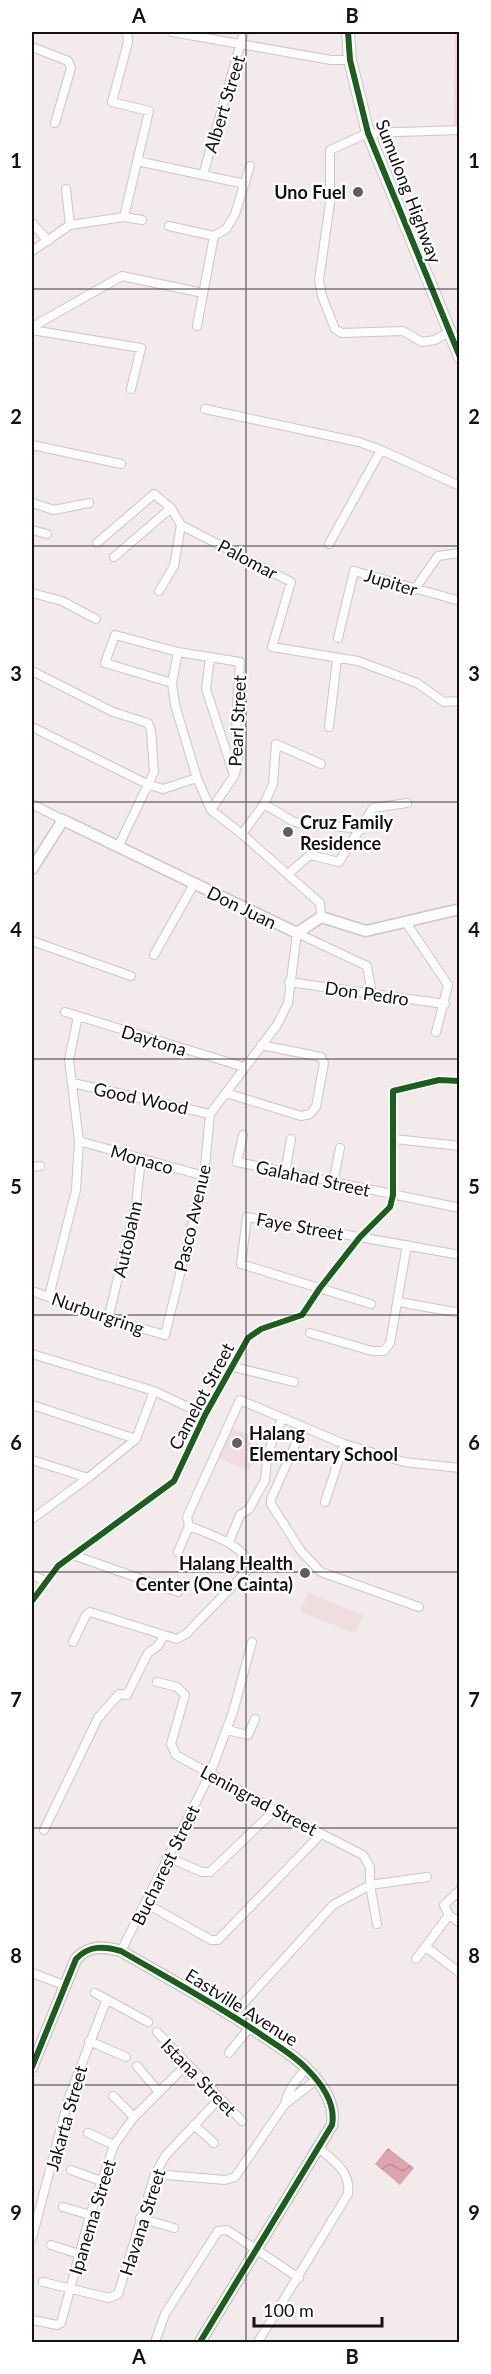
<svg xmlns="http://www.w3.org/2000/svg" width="491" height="2374" font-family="Lato,sans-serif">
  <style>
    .built { fill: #f0dde0 }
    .grass { fill: url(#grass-dots) }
    .water { fill: url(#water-waves) }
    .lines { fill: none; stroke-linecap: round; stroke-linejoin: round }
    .street-casing { stroke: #ccc5c6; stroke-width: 10 }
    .secondary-casing { stroke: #ccc5c6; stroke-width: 13 }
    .primary-casing { stroke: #ccc5c6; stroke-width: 14 }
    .street { stroke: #fdfcfc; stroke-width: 8 }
    .secondary { stroke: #fdfcfc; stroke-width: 10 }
    .primary { stroke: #fdfcfc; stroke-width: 12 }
    .cycleway-casing { stroke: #fff; stroke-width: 10 }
    .cycleway { stroke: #1b5e20; stroke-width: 6 }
    .grid { fill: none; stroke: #161011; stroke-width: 1.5; stroke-opacity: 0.55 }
    .poi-dot { fill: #635c5e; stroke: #fff; stroke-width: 2 }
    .labels { text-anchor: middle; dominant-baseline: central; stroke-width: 4.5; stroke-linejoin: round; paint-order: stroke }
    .street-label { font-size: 18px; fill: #161011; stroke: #fff }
    .poi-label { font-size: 18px; font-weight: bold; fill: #161011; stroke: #fff; text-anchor: end }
    .neatline { fill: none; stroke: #161011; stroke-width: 2 }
    .grid-label { font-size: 20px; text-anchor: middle; font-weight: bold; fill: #161011 }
  </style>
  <defs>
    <pattern id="grass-dots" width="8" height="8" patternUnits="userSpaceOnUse" patternTransform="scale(1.5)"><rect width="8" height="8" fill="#f8d1d9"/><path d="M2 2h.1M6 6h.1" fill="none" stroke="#d4b2b9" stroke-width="1.8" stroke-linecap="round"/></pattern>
    <pattern id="water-waves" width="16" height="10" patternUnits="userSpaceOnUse" patternTransform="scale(1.5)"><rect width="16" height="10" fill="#dca4b0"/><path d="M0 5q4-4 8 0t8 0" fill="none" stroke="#bc8c96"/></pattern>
  </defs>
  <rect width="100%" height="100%" fill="#f3eaec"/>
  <path class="built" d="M230 1427 254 1437 249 1449 257 1453 249 1471 216 1457Z
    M308 1593 363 1615 355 1633 300 1612Z"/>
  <path class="grass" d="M455 32H460L459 125H454Z"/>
  <path class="water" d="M388 2148 414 2168 400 2185 375 2164Z"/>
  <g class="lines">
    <defs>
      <path id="street" d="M172 32 331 60H350
        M32 47 68 61 71 68 55 123
        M137 161 245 184
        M203 175 244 32
        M66 189 70 225
        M124 217 149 111 112 102 128 42 127 32
        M32 223 48 241
        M169 226 214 236
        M32 251 70 225 124 217 142 220
        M197 326 214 236 226 229 235 214 250 166
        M32 327 122 276 203 293
        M32 330 141 348 131 389
        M449 332 435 340 422 342 403 331 342 333 335 329 322 296 319 280 330 203V150L368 133 460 130
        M205 409 359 442 381 450 460 486
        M32 445 121 464
        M32 503 54 510 89 503
        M32 530 47 534
        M97 543 154 494 171 508
        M329 544 381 450
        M114 557 171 508 181 525 291 582 272 647 358 661 417 683 444 702 460 701
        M414 590 438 556 460 553
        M159 591 174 566 181 525
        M32 593 62 601 96 619
        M338 638 354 571 460 601
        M178 652 172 683 175 705 197 778 211 810 242 834 320 903 321 917
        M210 657 206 689 234 775
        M32 671 113 712 148 723 151 730 154 772 118 847
        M172 683 105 663 115 635 178 652 240 662 236 720 238 763 234 776 211 810
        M32 727 147 784 163 789 197 778
        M329 727 337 659
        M32 804 63 820
        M264 804 294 822 362 829
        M242 834 264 804 273 784 276 744 321 764
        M288 874 310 855 339 862 373 808 407 803
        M405 921 448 985 436 1032
        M32 941 131 976
        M154 955 194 884
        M289 982 445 1004
        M65 1012 244 1067
        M73 1083 210 1114
        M226 1093 301 1116 310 1114 316 1107 324 1063 321 1057 261 1045
        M243 1135 237 1162 460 1208
        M394 1139 460 1146
        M79 1141 204 1176
        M32 1167 40 1166
        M285 1172 291 1139
        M333 1183 340 1148
        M32 1291 108 1319 165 1335 204 1176 210 1114 277 1025 288 1003 297 933 367 966 372 994
        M49 1296 76 1190 79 1141 69 1060 78 1016
        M399 1302 460 1313
        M371 1304 241 1264 247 1217 460 1255
        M108 1319 136 1204 141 1159
        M310 1333 372 1351H384L390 1343 407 1245
        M32 1354 154 1391 205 1415
        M234 1367 294 1382
        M32 1405 136 1439
        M303 1427 271 1499V1504L301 1551 321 1572 419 1607
        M32 1460 88 1478
        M325 1502 344 1444
        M32 1519 88 1478 136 1439 154 1391
        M189 1526 187 1517 240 1400 344 1444 404 1462 460 1468
        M229 1542 240 1515 249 1509 265 1480 268 1452 282 1419
        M178 1552 189 1526
        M73 1555 178 1592
        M32 1575 45 1581
        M32 1601 58 1566 174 1481 205 1415 248 1338 261 1329 302 1315 320 1288 360 1237 390 1207 393 1195V1091L439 1080 460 1081
        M73 1642 86 1615 90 1612 177 1639 186 1634 248 1570C253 1547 206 1533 189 1526
        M157 1682 177 1687 185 1695 171 1744 176 1755 275 1810 363 1855 370 1867V1885L377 1924
        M227 1730 248 1735 255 1719
        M44 1830 98 1718 119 1694 127 1695 148 1653 158 1646 164 1635
        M167 1857 202 1872H210L275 1810
        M460 1890 444 1905 449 1915 460 1923
        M147 1904 211 1940H218L321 1834
        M426 1947 460 1973
        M121 1951 210 1774 233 1712 252 1642
        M416 1959 449 1915
        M32 1973 64 1985
        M95 1993 148 2022
        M233 2015 333 1905 370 1885 427 1877
        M157 2032 242 2121
        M89 2041 126 2057
        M229 2053 250 2027
        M137 2066 159 2092
        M113 2096 134 2117
        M285 2104 316 2080
        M194 2125 214 2143
        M88 2133 114 2145
        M71 2170 101 2181
        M155 2174 225 2180 235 2177 285 2104C288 2089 297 2079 307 2068
        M63 2207 90 2215
        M140 2218 174 2228
        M32 2238 69 2097 106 2001
        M51 2245 79 2254
        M43 2282 109 2298 118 2294 155 2174 166 2155 219 2099
        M32 2320 57 2325 61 2323 90 2215 114 2145 134 2117 186 2065
        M155 2342 165 2314 218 2231 227 2230 299 2278
        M258 2342 348 2194C351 2172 335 2162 319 2148"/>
      <path id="secondary" d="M32 869 63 820 297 933 321 917 366 931 460 909
        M32 2067 76 1959C89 1945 104 1946 121 1951 169 1979 218 2005 263 2036 278 2046 295 2056 307 2069 322 2084 336 2104 332 2125L200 2342"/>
      <path id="primary" d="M348 32 350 60 368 133 460 357"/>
    </defs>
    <use href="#street" class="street-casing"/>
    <use href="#secondary" class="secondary-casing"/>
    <use href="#primary" class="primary-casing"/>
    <use href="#street" class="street"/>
    <use href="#secondary" class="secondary"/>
    <use href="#primary" class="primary"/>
    <defs>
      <path id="cycleway" d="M348 32 350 60 368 133 460 357
        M32 1601 58 1566 174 1481 205 1415 248 1338 261 1329 302 1315 320 1288 360 1237 390 1207 393 1195V1091L439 1080 460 1081
        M32 2067 76 1959C89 1945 104 1946 121 1951 169 1979 218 2005 263 2036 278 2046 295 2056 307 2069 322 2084 336 2104 332 2125L200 2342"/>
    </defs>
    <use href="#cycleway" class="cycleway-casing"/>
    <use href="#cycleway" class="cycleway"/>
  </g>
  <path class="grid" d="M246 32V2342M32 289H460M32 546H460M32 802H460M32 1059H460M32 1315H460M32 1572H460M32 1828H460M32 2085H460"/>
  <g class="poi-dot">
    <circle cx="358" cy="192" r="6"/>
    <circle cx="288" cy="832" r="6"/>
    <circle cx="237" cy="1443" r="6"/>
    <circle cx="305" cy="1573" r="6"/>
  </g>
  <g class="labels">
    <g class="street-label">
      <text transform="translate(224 104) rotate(-73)">Albert Street</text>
      <text transform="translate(409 191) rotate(69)">Sumulong Highway</text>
      <text transform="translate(248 559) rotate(28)">Palomar</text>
      <text transform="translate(391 582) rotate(17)">Jupiter</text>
      <text transform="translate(237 721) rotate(-87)">Pearl Street</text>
      <text transform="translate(242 907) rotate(26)">Don Juan</text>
      <text transform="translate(367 993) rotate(8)">Don Pedro</text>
      <text transform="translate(154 1040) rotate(17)">Daytona</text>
      <text transform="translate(141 1098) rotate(12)">Good Wood</text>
      <text transform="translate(142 1159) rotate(16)">Monaco</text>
      <text transform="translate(313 1178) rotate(12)">Galahad Street</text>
      <text transform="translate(192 1218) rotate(-77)">Pasco Avenue</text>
      <text transform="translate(300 1226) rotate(10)">Faye Street</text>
      <text transform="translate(127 1239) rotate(-77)">Autobahn</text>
      <text transform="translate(98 1313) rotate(19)">Nurburgring</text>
      <text transform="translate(201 1396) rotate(-62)">Camelot Street</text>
      <text transform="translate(259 1800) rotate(28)">Leningrad Street</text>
      <text transform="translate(165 1865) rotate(-64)">Bucharest Street</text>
      <text transform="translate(242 2007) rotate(32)">Eastville Avenue</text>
      <text transform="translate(199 2077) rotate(46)">Istana Street</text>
      <text transform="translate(66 2118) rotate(-74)">Jakarta Street</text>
      <text transform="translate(92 2217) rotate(-73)">Ipanema Street</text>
      <text transform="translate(142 2222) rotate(-72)">Havana Street</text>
    </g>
    <g class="poi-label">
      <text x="346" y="192">Uno Fuel</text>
      <text x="300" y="822" text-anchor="start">Cruz Family<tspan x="300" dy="21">Residence</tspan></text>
      <text x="249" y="1433" text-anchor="start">Halang<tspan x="249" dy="21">Elementary School</tspan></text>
      <text x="293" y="1563">Halang Health<tspan x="293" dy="21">Center (One Cainta)</tspan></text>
    </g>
  </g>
  <rect width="491" height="2374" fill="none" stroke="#ffffff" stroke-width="66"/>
  <path d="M254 2317v9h128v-9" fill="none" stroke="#161011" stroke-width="3"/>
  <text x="263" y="2317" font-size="18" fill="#161011" stroke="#ffffff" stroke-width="4.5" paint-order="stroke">100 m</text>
  <rect x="33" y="33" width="425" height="2308" class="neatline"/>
  <g class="grid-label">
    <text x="139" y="23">A</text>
    <text x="352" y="23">B</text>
    <text x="16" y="168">1</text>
    <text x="474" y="168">1</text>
    <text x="16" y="424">2</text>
    <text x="474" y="424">2</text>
    <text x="16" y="681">3</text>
    <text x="474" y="681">3</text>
    <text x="16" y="937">4</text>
    <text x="474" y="937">4</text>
    <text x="16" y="1194">5</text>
    <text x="474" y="1194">5</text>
    <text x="16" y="1450">6</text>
    <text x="474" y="1450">6</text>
    <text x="16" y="1707">7</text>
    <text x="474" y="1707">7</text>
    <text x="16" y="1963">8</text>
    <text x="474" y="1963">8</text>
    <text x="16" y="2220">9</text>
    <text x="474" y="2220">9</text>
    <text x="139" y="2364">A</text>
    <text x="352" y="2364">B</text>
  </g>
</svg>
